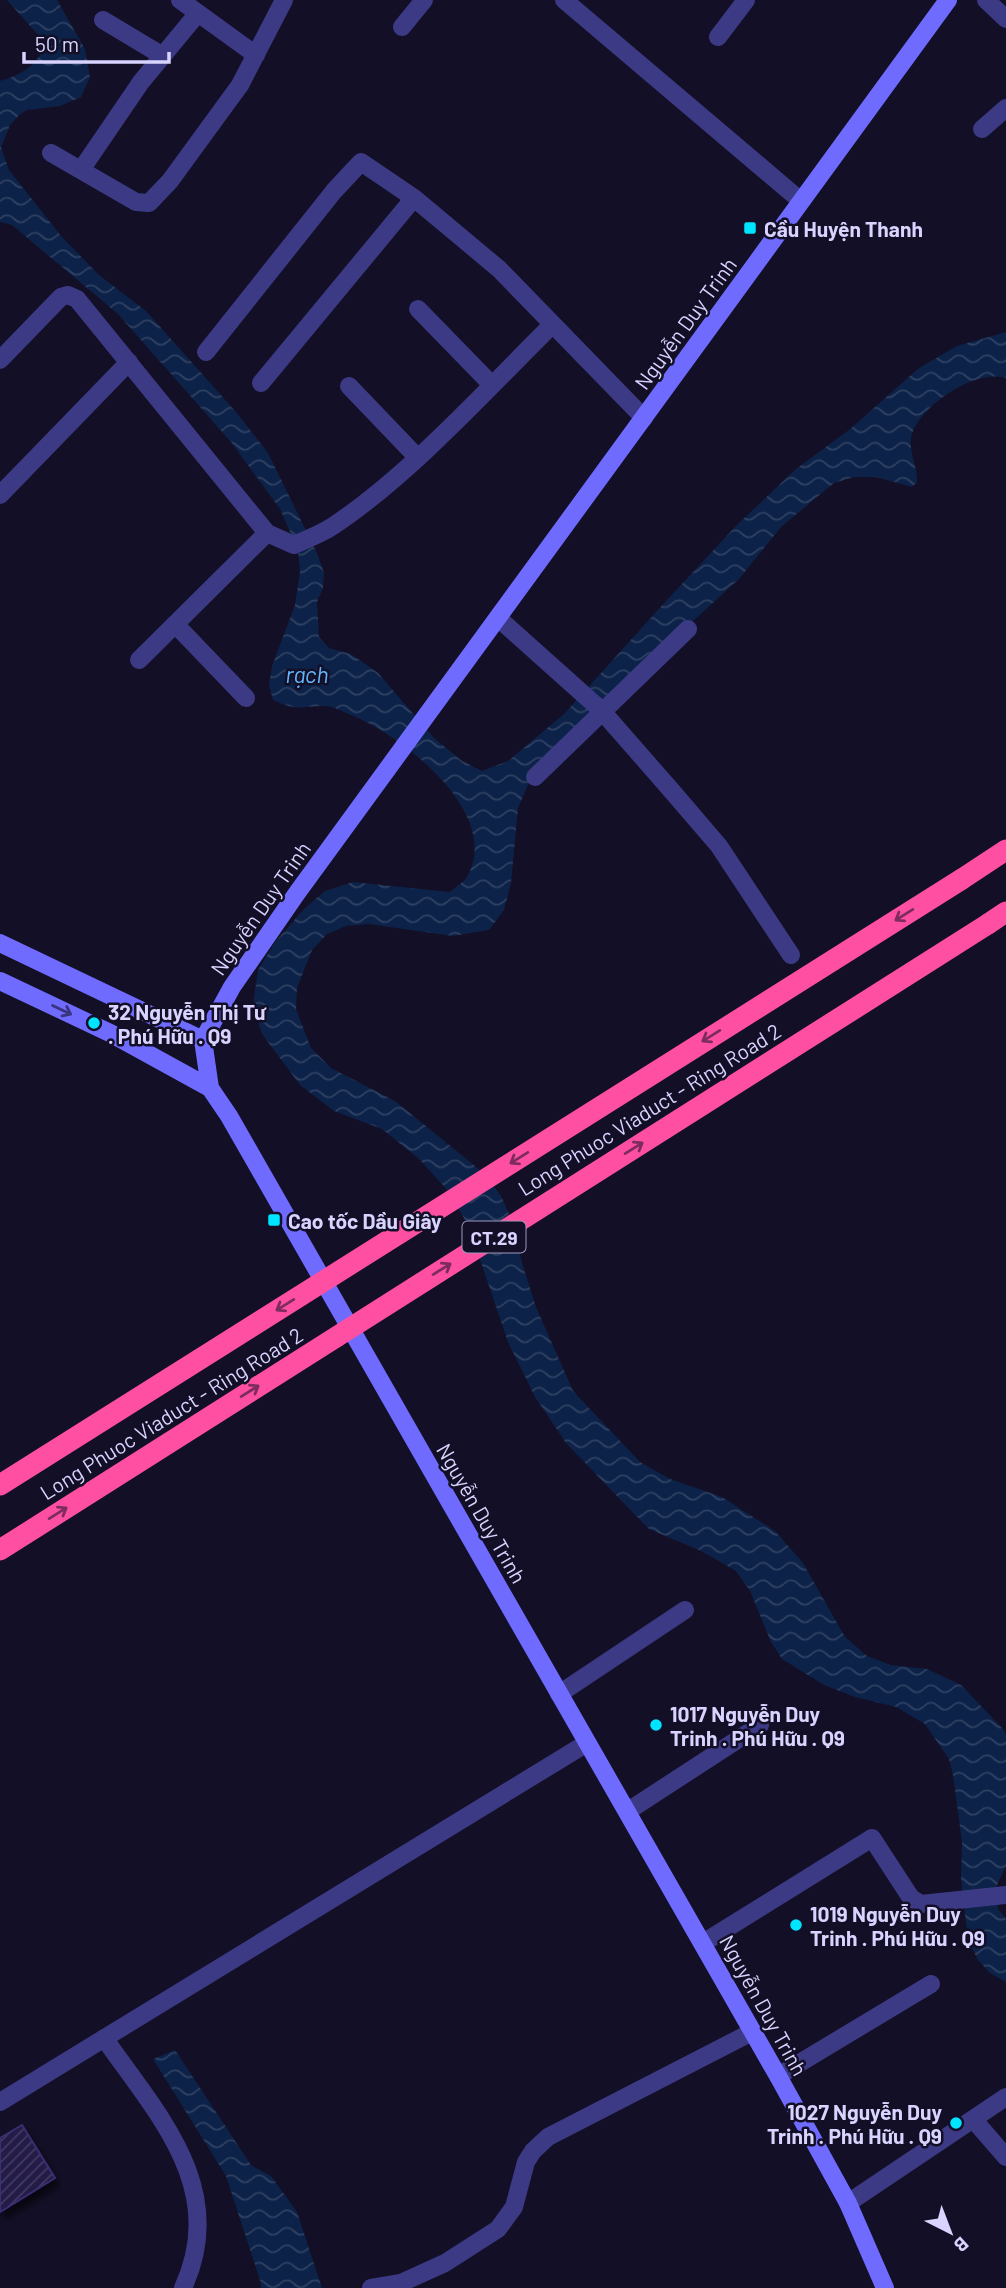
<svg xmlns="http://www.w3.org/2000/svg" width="1006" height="2288" font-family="Barlow,sans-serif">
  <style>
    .water { fill: url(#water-waves) }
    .building { fill: url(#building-hatch); stroke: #3b2d73; stroke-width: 2; filter: url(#shadow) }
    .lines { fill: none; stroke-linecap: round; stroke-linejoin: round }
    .street { stroke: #3d3a85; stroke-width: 18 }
    .secondary { stroke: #6f6bff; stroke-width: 18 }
    .highway { stroke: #ff4fa3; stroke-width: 21 }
    .highway-bridge { stroke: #ff4fa3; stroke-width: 21 }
    .oneway { stroke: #7d2c5e }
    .oneway2 { stroke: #38347d }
    .poi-dot { fill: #00e5ff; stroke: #130f26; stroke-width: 2.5 }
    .labels { text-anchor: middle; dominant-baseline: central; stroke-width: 5; stroke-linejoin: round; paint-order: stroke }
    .shield { fill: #130f26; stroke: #9e99be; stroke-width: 2 }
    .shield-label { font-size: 19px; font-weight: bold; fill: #d9d4ff }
    .poi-label { font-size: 21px; font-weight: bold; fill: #d9d4ff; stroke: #130f26; text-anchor: start }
    .street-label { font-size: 21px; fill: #d9d4ff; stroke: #130f26 }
    .water-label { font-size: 23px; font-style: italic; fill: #62b6ff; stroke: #130f26 }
  </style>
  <defs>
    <pattern id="water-waves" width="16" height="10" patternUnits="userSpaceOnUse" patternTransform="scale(1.75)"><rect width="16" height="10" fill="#0c2248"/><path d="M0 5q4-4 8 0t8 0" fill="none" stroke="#2f4163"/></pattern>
    <pattern id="building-hatch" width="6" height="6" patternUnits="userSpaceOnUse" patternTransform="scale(1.75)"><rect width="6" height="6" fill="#241b47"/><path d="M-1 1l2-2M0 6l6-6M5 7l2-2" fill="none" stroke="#433b63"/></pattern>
    <filter id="shadow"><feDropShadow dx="4" dy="7" stdDeviation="3.5" flood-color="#0009"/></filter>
  </defs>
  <rect width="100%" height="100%" fill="#130f26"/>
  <path class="water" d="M7 0H57L85 49 90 77 81 97 60 106 27 110 19 115 10 125 1 147 9 170 61 236 99 275 146 311 236 412 268 453 317 553 324 573 323 588 317 602 319 637 329 648 351 654 378 673 434 738 462 761 482 771 508 761 564 714 666 601 736 526 796 469 849 430 919 368 957 346 1006 332V378C1001 377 995 376 989 377 963 379 920 408 912 434 907 450 918 466 917 482L912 487 876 477H854L834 483 781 527 739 579 656 655 530 780 518 808 511 883 504 910 489 930 453 936 369 924 346 926 327 934 312 950 297 988 296 1009 311 1048 331 1068 395 1101 486 1175 501 1196 510 1216 523 1266 536 1307 573 1391 640 1462 670 1479 722 1497 775 1531 803 1563 845 1637 867 1656 891 1665 927 1669 961 1685 1004 1730 1006 1736V1866L997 1885 998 1909 1006 1919V1982L990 1973 978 1960 968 1940 961 1879 962 1842 953 1775 949 1759 925 1724 896 1707 855 1697 824 1685 782 1659 771 1642 750 1591 736 1571 701 1551 649 1529 614 1493 566 1443 535 1397 508 1342 469 1227 449 1192 419 1159 382 1129 334 1111 300 1085 262 1034 253 1005 258 970 275 942 305 908 325 891 353 882 450 892C457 886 466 881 469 873 499 810 401 735 351 715 343 712 333 706 325 706 300 706 299 712 273 700L269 685 272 666 295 605 300 572 298 550 280 509 231 442 118 314 12 225 0 222V81C20 75 33 68 43 50L40 37Z
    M175 2050 251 2165 271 2176 297 2212 322 2288H261L260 2280 226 2176 153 2059Z"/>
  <path class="building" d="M22 2125 55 2178 0 2212V2138Z"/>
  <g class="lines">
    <path class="street" d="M180 0 256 55
      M564 0 801 201
      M986 0 1006 19
      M103 20 163 56
      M402 27 424 0
      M718 37 746 0
      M982 129 1006 108
      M51 153 136 202 149 203 170 181 240 85 284 0
      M81 170 141 82 198 13
      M418 309 492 385
      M206 352 334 191 361 162 414 198 499 269 644 418
      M0 360 61 297 68 295 77 299 267 533
      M261 383 414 198
      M349 386 417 457
      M0 495 129 362
      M498 618 601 710 671 790 719 846 791 955
      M175 624 246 698
      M139 660 267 533 294 545C307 539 321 534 333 526 411 474 485 391 552 325
      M535 777 688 629
      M559 1694 685 1610
      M628 1811 760 1725
      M703 1943 872 1838 911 1898 921 1904 1006 1895
      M104 2038C158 2115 229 2189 183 2288
      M778 2076 931 1984
      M0 2102 587 1743
      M973 2119 1006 2157
      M848 2203 1006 2097
      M371 2288 401 2283 445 2263 498 2229 514 2207 526 2162 533 2151 548 2137 752 2032"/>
    <path class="secondary" d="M0 943 203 1040
      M0 981 110 1033 210 1088
      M885 2288 848 2203 778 2076 229 1116 210 1088 203 1040 232 987 297 893 948 0"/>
    <path class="highway" d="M962 879 1006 850
      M988 924 1006 912"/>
    <path class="highway-bridge" d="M0 1485 962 879
      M0 1550 988 924"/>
  </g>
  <defs><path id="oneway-shaft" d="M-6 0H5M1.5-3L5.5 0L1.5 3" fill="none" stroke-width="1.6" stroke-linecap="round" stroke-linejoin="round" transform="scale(1.75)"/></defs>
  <g class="oneway">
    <use href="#oneway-shaft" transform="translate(904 915) rotate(148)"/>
    <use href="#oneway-shaft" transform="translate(711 1036) rotate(148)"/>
    <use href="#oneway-shaft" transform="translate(634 1148) rotate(-32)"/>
    <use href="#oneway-shaft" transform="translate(519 1158) rotate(148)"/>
    <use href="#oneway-shaft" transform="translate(442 1269) rotate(-32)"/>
    <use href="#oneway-shaft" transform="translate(285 1305) rotate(148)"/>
    <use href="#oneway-shaft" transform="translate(250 1391) rotate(-32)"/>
    <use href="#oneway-shaft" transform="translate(58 1513) rotate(-32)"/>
  </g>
  <use class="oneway2" href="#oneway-shaft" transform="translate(62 1010) rotate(26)"/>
  <g class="poi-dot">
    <rect x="743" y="221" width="14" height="14" rx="3.5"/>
    <circle cx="94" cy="1023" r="7"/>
    <rect x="267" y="1213" width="14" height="14" rx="3.5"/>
    <circle cx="656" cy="1725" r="7"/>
    <circle cx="796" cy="1925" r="7"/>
    <circle cx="956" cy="2123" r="7"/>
  </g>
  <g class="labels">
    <rect class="shield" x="462.5" y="1221.5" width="63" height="31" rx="5"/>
    <g class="shield-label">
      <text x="494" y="1237">CT.29</text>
    </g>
    <g class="poi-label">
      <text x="764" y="228">Cầu Huyện Thanh</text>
      <text x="108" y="1011">32 Nguyễn Thị Tư<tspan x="108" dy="24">. Phú Hữu . Q9</tspan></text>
      <text x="288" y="1220">Cao tốc Dầu Giây</text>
      <text x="670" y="1713">1017 Nguyễn Duy<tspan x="670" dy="24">Trinh . Phú Hữu . Q9</tspan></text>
      <text x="810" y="1913">1019 Nguyễn Duy<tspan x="810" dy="24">Trinh . Phú Hữu . Q9</tspan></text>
      <text x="942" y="2111" text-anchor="end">1027 Nguyễn Duy<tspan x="942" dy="24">Trinh . Phú Hữu . Q9</tspan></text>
    </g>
    <g class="street-label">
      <text transform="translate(685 323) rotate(-54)">Nguyễn Duy Trinh</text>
      <text transform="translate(260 908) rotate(-55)">Nguyễn Duy Trinh</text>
      <text transform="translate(649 1109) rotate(-32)">Long Phuoc Viaduct - Ring Road 2</text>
      <text transform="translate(171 1413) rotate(-32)">Long Phuoc Viaduct - Ring Road 2</text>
      <text transform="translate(482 1513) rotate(60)">Nguyễn Duy Trinh</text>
      <text transform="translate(764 2005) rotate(61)">Nguyễn Duy Trinh</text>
    </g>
    <g class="water-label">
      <text x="307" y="674">rạch</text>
    </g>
  </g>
  <g transform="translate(950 2232) rotate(138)" stroke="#130f26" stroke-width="5" paint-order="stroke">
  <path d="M0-5L12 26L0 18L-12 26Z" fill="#d9d4ff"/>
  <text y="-10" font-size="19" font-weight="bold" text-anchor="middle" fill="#d9d4ff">B</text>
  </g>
  <path d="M24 52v10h145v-10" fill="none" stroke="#d9d4ff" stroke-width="3.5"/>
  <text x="35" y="52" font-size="21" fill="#d9d4ff" stroke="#130f26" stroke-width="5" paint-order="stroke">50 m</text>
</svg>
